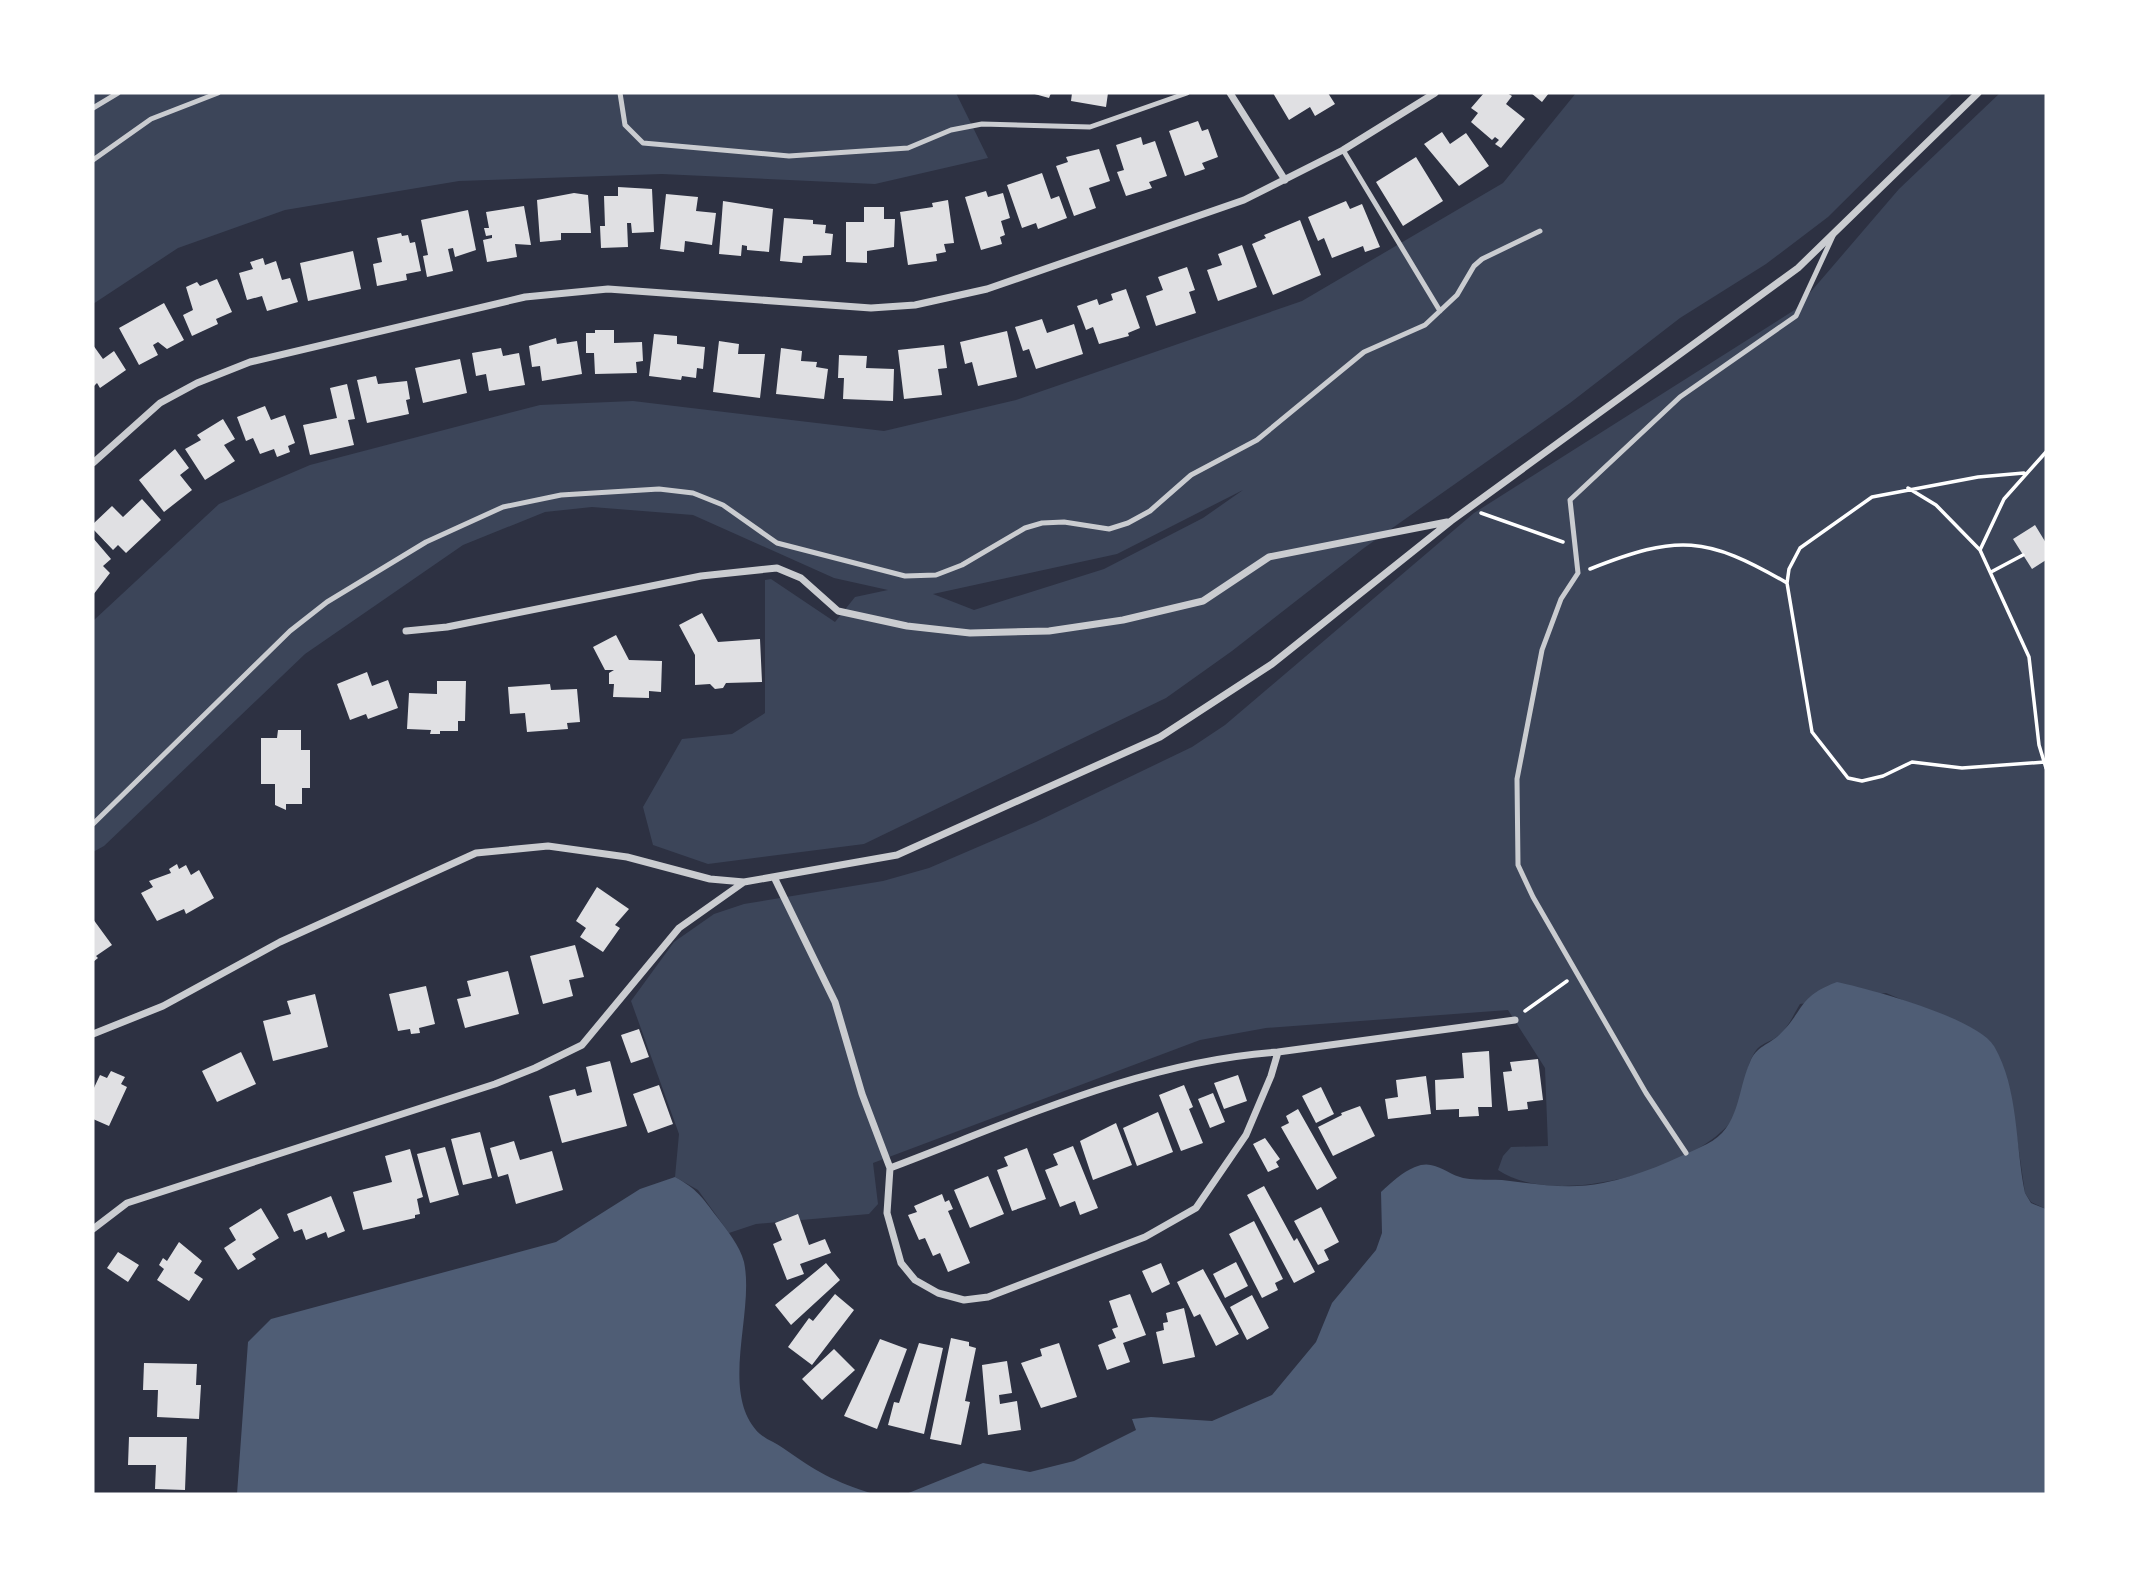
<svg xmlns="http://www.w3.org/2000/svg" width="2139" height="1587" font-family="Inter,sans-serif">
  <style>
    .green { fill: #3c4559; fill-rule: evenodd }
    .water { fill: #4f5d75 }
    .building { fill: #e0e0e3 }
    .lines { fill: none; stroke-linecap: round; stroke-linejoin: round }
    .path { stroke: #fff; stroke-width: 3.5 }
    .service { stroke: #caccd0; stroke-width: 5 }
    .minor { stroke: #caccd0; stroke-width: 7 }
  </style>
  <rect width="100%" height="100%" fill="#2d3142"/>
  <path class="green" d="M93 93H956L988 158 875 184 662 174 459 181 285 210 178 248 93 304Z
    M1576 93H1953L1828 217 1766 264 1680 318 1570 403 1364 548 1232 651 1166 698 864 844 708 864 653 845 643 807 682 739 732 734 765 713V580L771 579 835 622 855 597 888 590 834 578 693 515 592 507 545 512 463 545 305 654 104 846 93 852V621L219 504 310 465 540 405 633 401 884 431 1016 400 1302 301 1503 183ZM1243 490 1203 518 1104 569 974 610 933 594 1117 554Z
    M2000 93H2046V1209L2031 1202 2025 1193 2010 1090 1993 1045 1976 1031 1886 993 1800 1004C1794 1014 1788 1028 1779 1035 1773 1041 1762 1043 1757 1049 1741 1070 1746 1104 1729 1124 1687 1172 1553 1208 1498 1170L1503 1156 1511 1147 1548 1146 1545 1068 1508 1010 1266 1028 1200 1040 873 1163 878 1204 869 1214 756 1224 729 1233 698 1190 675 1177 679 1134 631 1001 674 942 714 914 744 904 883 881 929 868 1036 822 1192 747 1225 725 1474 513 1796 309 1899 189Z"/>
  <path class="water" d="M1837 982C1870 989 1977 1018 1994 1046 2019 1089 2015 1145 2025 1193L2031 1203 2046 1209V1494H906L983 1463 1030 1472 1074 1461 1136 1430 1132 1419 1151 1417 1212 1421 1272 1395 1316 1342 1332 1303 1376 1250 1382 1233 1381 1192C1391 1183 1402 1172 1415 1167 1433 1159 1444 1172 1460 1177 1472 1181 1489 1179 1502 1180 1535 1184 1569 1190 1603 1183 1639 1176 1674 1160 1707 1144 1740 1128 1737 1091 1750 1062 1756 1046 1769 1045 1780 1034 1805 1010 1797 997 1837 982Z
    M675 1177C698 1190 701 1196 717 1217 727 1230 740 1246 744 1262 755 1313 718 1394 760 1434 767 1440 776 1443 783 1448 817 1472 833 1481 873 1494H237L248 1342 271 1319 556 1242 640 1189Z"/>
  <path class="building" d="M1031 93H1051L1049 98Z
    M1072 93H1108L1106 107 1071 101Z
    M1273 93H1328L1335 104 1315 116 1310 107 1289 120Z
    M1484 93H1507L1512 96 1506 104 1525 119 1501 148 1495 144 1499 140 1495 137 1492 140 1471 122 1478 113 1471 108Z
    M1531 93H1549L1542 102Z
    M1198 121 1202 131 1208 129 1218 157 1202 163 1205 169 1185 176 1169 131Z
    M1442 132 1450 144 1466 133 1489 166 1459 186 1424 144Z
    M1141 137 1143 145 1155 141 1167 176 1149 182 1152 188 1126 196 1117 172 1124 170 1116 145Z
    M1099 149 1110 181 1089 188 1096 208 1074 216 1056 166 1068 162 1066 157Z
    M1416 157 1443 201 1403 226 1376 182Z
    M1042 173 1051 199 1059 196 1067 218 1038 229 1036 223 1022 228 1007 185Z
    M618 187 652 189 654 232 632 233 631 223H627L628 247 601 248 600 226H605L604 196H618Z
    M986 191 988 197 1003 193 1010 218 1001 221 1005 235 1000 237 1002 244 981 250 965 197Z
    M574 193 588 195 591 233H561V240L540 242 537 200Z
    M666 194 698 197 696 211 716 213 712 245 685 241 684 252 660 249Z
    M948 200 954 243 944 244 946 252 936 254 937 261 908 265 900 212 933 207 932 203Z
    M723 201 773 209 769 252 747 250V246L742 245 741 256 719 254Z
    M1346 201 1350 209 1362 204 1380 247 1365 252 1363 246 1332 258 1324 238 1318 241 1308 217Z
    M524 206 531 245 515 244 517 257 487 262 483 240 492 238V235L486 236 484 228H489L486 212Z
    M864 207H884V219H895L894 247 867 251V263L846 262V222H864Z
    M468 210 476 250 455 257 453 248 448 249 453 271 427 277 423 256 428 255 421 220Z
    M784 218 813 220V224L826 225 825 233 833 234 831 255 803 256 802 263 780 261Z
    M1300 220 1321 275 1273 295 1252 244 1266 238 1264 235Z
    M401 233 402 236 408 235 410 243 415 242 421 271 406 274 407 280 377 286 373 264 382 262 377 238Z
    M1242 245 1257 287 1218 301 1207 270 1222 265 1218 254Z
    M353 251 361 289 308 301 300 263Z
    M263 258 265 265 276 261 282 280 290 278 298 302 267 311 262 296 247 300 239 273 253 269 250 262Z
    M1187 267 1195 290 1189 292 1196 313 1156 326 1146 296 1163 290 1158 277Z
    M217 279 232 312 216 319 218 324 192 336 183 315 193 310 186 287 197 282 200 286Z
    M1126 289 1140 328 1128 333 1129 336 1099 344 1093 327 1086 330 1077 306 1097 299 1099 305 1113 300 1111 294Z
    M164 303 184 340 167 349 158 342 153 345 158 355 139 365 119 328Z
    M1042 319 1047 333 1074 324 1083 354 1036 369 1029 349 1023 351 1015 327Z
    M595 330H614V343L642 342 643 361 636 362 637 373 595 374 594 353H586V333H595Z
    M1007 331 1017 377 978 386 972 362 965 364 960 342Z
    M654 334 677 336V344L705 347 703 369 697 368 696 378 682 376 681 380 649 376Z
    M556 338 557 344 577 341 582 374 542 381 540 366 532 367 529 346Z
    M719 341 739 344 738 354H765L760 398 713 392Z
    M93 345 103 359 114 351 126 370 100 388 97 383 93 387Z
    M944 345 947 368 938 369 942 395 904 399 898 350Z
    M501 348 503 356 519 353 525 385 489 391 486 374 476 376 472 353Z
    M781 348 802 351 801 361 817 362 816 367 828 369 824 399 776 394Z
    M839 355 867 356 866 368 894 369 893 401 843 399 844 378H838Z
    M460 359 467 393 423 403 415 368Z
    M376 376 378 384 407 381 410 399 406 400 409 414 367 423 357 380Z
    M347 384 355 419 348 420 354 445 310 455 303 425 337 418 330 388Z
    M265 406 271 420 285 415 295 443 288 446 290 452 277 457 274 449 260 454 253 438 246 441 237 417Z
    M223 419 235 439 224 445 235 461 205 480 185 449 201 440 197 435Z
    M175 449 189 468 180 475 192 490 164 512 139 480Z
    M142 499 161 520 126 553 118 545 113 550 93 529V524L112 506 123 517Z
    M2035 525 2046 543V560L2032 569 2013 539Z
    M93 538 111 559 103 566 110 573 93 595Z
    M702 613 718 642 760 639 762 682 726 683 723 688 715 689 710 684 695 685V655L679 625Z
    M616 635 629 660 662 661 661 692 649 691V698L613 697 614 684H609V673L614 670H605L593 647Z
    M367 672 372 686 388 680 398 708 368 719 366 714 350 720 337 684Z
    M437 681H466L465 721H458V731H440V734H430L431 730 407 729 409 693 437 694Z
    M550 684 551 690 577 689 580 722 567 723 568 729 527 732 525 713 510 714 508 687Z
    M278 730H301V750H310V788H302V804H286V810L275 805V784H261V738H277Z
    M177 864 179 869 186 865 191 875 199 870 214 898 186 914 184 909 157 921 141 893 153 887 149 881 171 873 169 869Z
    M597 887 629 909 615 925 620 928 603 952 580 937 586 928 576 921Z
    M93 919 112 945 96 956 98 958 93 962Z
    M575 945 584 977 569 980 573 996 543 1004 530 956Z
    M508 971 519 1014 465 1028 457 999 471 996 467 981Z
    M426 986 435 1024 419 1028 420 1033 411 1034 410 1029 398 1031 389 994Z
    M315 994 328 1047 273 1061 263 1021 291 1014 287 1001Z
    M639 1029 649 1057 631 1063 621 1035Z
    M1489 1051 1492 1107H1478L1479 1116 1459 1117V1109L1436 1110 1435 1080 1464 1078 1462 1053Z
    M241 1052 256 1084 217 1102 202 1071Z
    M1538 1059 1543 1100 1527 1102 1528 1109 1508 1111 1503 1072 1512 1071 1510 1062Z
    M610 1061 627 1126 562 1143 549 1096 575 1089 577 1096 592 1092 586 1067Z
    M111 1071 125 1077 121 1084 127 1087 109 1126 93 1119V1090L100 1075 107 1078Z
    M1238 1075 1247 1101 1224 1109 1214 1083Z
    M1426 1076 1431 1114 1388 1119 1385 1099 1398 1097 1396 1080Z
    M659 1085 673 1124 648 1133 633 1094Z
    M1184 1085 1193 1107 1189 1109 1203 1143 1181 1151 1159 1095Z
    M1321 1087 1334 1114 1316 1123 1302 1096Z
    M1213 1093 1225 1122 1210 1128 1198 1099Z
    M1360 1106 1375 1136 1333 1156 1318 1127 1342 1115 1341 1113Z
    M1298 1109 1337 1178 1317 1190 1281 1127 1289 1123 1286 1116Z
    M1158 1112 1173 1152 1137 1166 1123 1128Z
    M1116 1123 1132 1165 1093 1180 1080 1141Z
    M480 1132 492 1178 463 1185 451 1139Z
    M1265 1138 1280 1159 1276 1162 1279 1167 1268 1172 1253 1144Z
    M514 1141 520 1160 552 1151 563 1190 516 1204 508 1174 498 1177 490 1148Z
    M1073 1146 1098 1208 1080 1215 1075 1201 1060 1207 1045 1170 1058 1165 1053 1154Z
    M445 1147 459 1195 430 1203 417 1154Z
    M1027 1148 1046 1199 1012 1211 997 1170 1008 1166 1004 1157Z
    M410 1149 423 1197 417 1199 420 1214 415 1215V1218L363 1230 353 1192 392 1182 385 1156Z
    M988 1176 1004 1214 970 1228 954 1190Z
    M1264 1186 1294 1241 1297 1238 1315 1272 1294 1283 1247 1195Z
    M942 1194 945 1202 949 1200 953 1209 948 1211 970 1263 948 1272 940 1253 933 1256 925 1238 919 1240 908 1215 917 1212 914 1206Z
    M331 1196 345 1231 328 1238 326 1232 306 1240 302 1229 294 1232 287 1214Z
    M1321 1207 1339 1242 1324 1250 1329 1260 1318 1265 1294 1221Z
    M261 1208 279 1238 252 1254 256 1259 238 1270 224 1248 236 1240 229 1228Z
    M798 1214 809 1245 825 1239 831 1253 800 1264 804 1274 787 1280 773 1244 782 1240 775 1223Z
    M1254 1221 1283 1279 1275 1283 1278 1290 1262 1298 1229 1234Z
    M179 1242 202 1261 194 1273 203 1279 189 1301 157 1280 164 1269 159 1265 163 1258 167 1261Z
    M118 1252 139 1265 128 1282 107 1268Z
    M1236 1262 1248 1286 1225 1298 1213 1274Z
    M826 1263 840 1280 791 1325 775 1305Z
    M1161 1263 1170 1284 1152 1293 1142 1271Z
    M1203 1269 1239 1334 1216 1346 1200 1314 1194 1317 1177 1282Z
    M835 1294 854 1310 812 1365 788 1347 809 1318 813 1321Z
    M1130 1294 1146 1335 1123 1343 1130 1362 1107 1370 1098 1345 1116 1338 1112 1329 1118 1327 1109 1301Z
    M1252 1295 1269 1328 1247 1340 1230 1307Z
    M1184 1308 1195 1357 1163 1364 1156 1332 1164 1330 1163 1323 1168 1322 1166 1313Z
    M951 1338 969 1342V1346L976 1348 965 1401 970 1402 961 1445 930 1439Z
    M880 1339 907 1349 877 1429 844 1416Z
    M919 1343 943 1348 924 1434 888 1425 894 1402 899 1403Z
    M1059 1343 1077 1397 1041 1408 1021 1363 1042 1356 1040 1349Z
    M834 1349 855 1370 822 1400 802 1379Z
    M1007 1361 1012 1393 999 1395 1000 1404 1017 1401 1021 1430 988 1435 982 1365Z
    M144 1363 197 1364 196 1385H201L199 1419 157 1417 158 1390H143Z
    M129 1437H187L185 1490 155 1489 156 1465H128Z"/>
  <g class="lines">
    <path class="path" d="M2046 452 2004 499 1980 550 2029 657 2039 745 2046 768
      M1908 488 1936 505 1980 550
      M1481 513 1563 542
      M1590 569C1678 534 1706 536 1787 583L1812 732 1848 778 1862 781 1883 776 1912 762 1962 768 2045 762
      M1991 572 2023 555
      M1787 583 1789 569 1800 548 1872 497 1978 477 2024 473
      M1525 1011 1567 981"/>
    <path class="service" d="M620 93 625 125 643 143 789 156 908 148 951 130 982 124 1090 127 1187 93
      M93 108 118 93
      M1343 150 1440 311
      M93 160 151 119 218 93
      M93 824 290 631 327 602 426 542 503 507 561 495 659 489 693 493 723 505 777 543 905 576 936 575 962 565 1025 528 1042 523 1064 522 1109 529 1128 523 1150 511 1191 475 1257 440 1364 352 1425 325 1457 295 1474 266 1482 259 1540 231
      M1686 1153 1646 1093 1533 897 1518 865 1517 779 1542 650 1561 599 1578 573 1570 500 1680 397 1796 316 1833 236"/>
    <path class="minor" d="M1230 93 1285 180
      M93 463 160 403 197 383 250 362 525 297 608 289 871 308 915 305 987 289 1244 200 1343 150 1435 93
      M406 631 447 627 701 576 777 568 801 578 838 611 907 626 970 633 1049 631 1123 620 1203 601 1269 557 1447 522
      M774 877 835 1002 862 1094 890 1168 887 1213 901 1263 915 1280 938 1293 964 1300 988 1297 1145 1237 1196 1208 1246 1135 1271 1076 1278 1052 1515 1020
      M93 1034 163 1006 280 942 476 853 548 846 627 857 710 879 744 882
      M890 1168C1015 1121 1143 1061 1278 1052
      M93 1229 127 1203 495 1084 535 1068 582 1045 679 928 744 882 897 855 1160 737 1272 664 1451 521 1798 268 1978 93"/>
  </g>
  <rect width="2139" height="1587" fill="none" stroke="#ffffff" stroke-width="189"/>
</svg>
